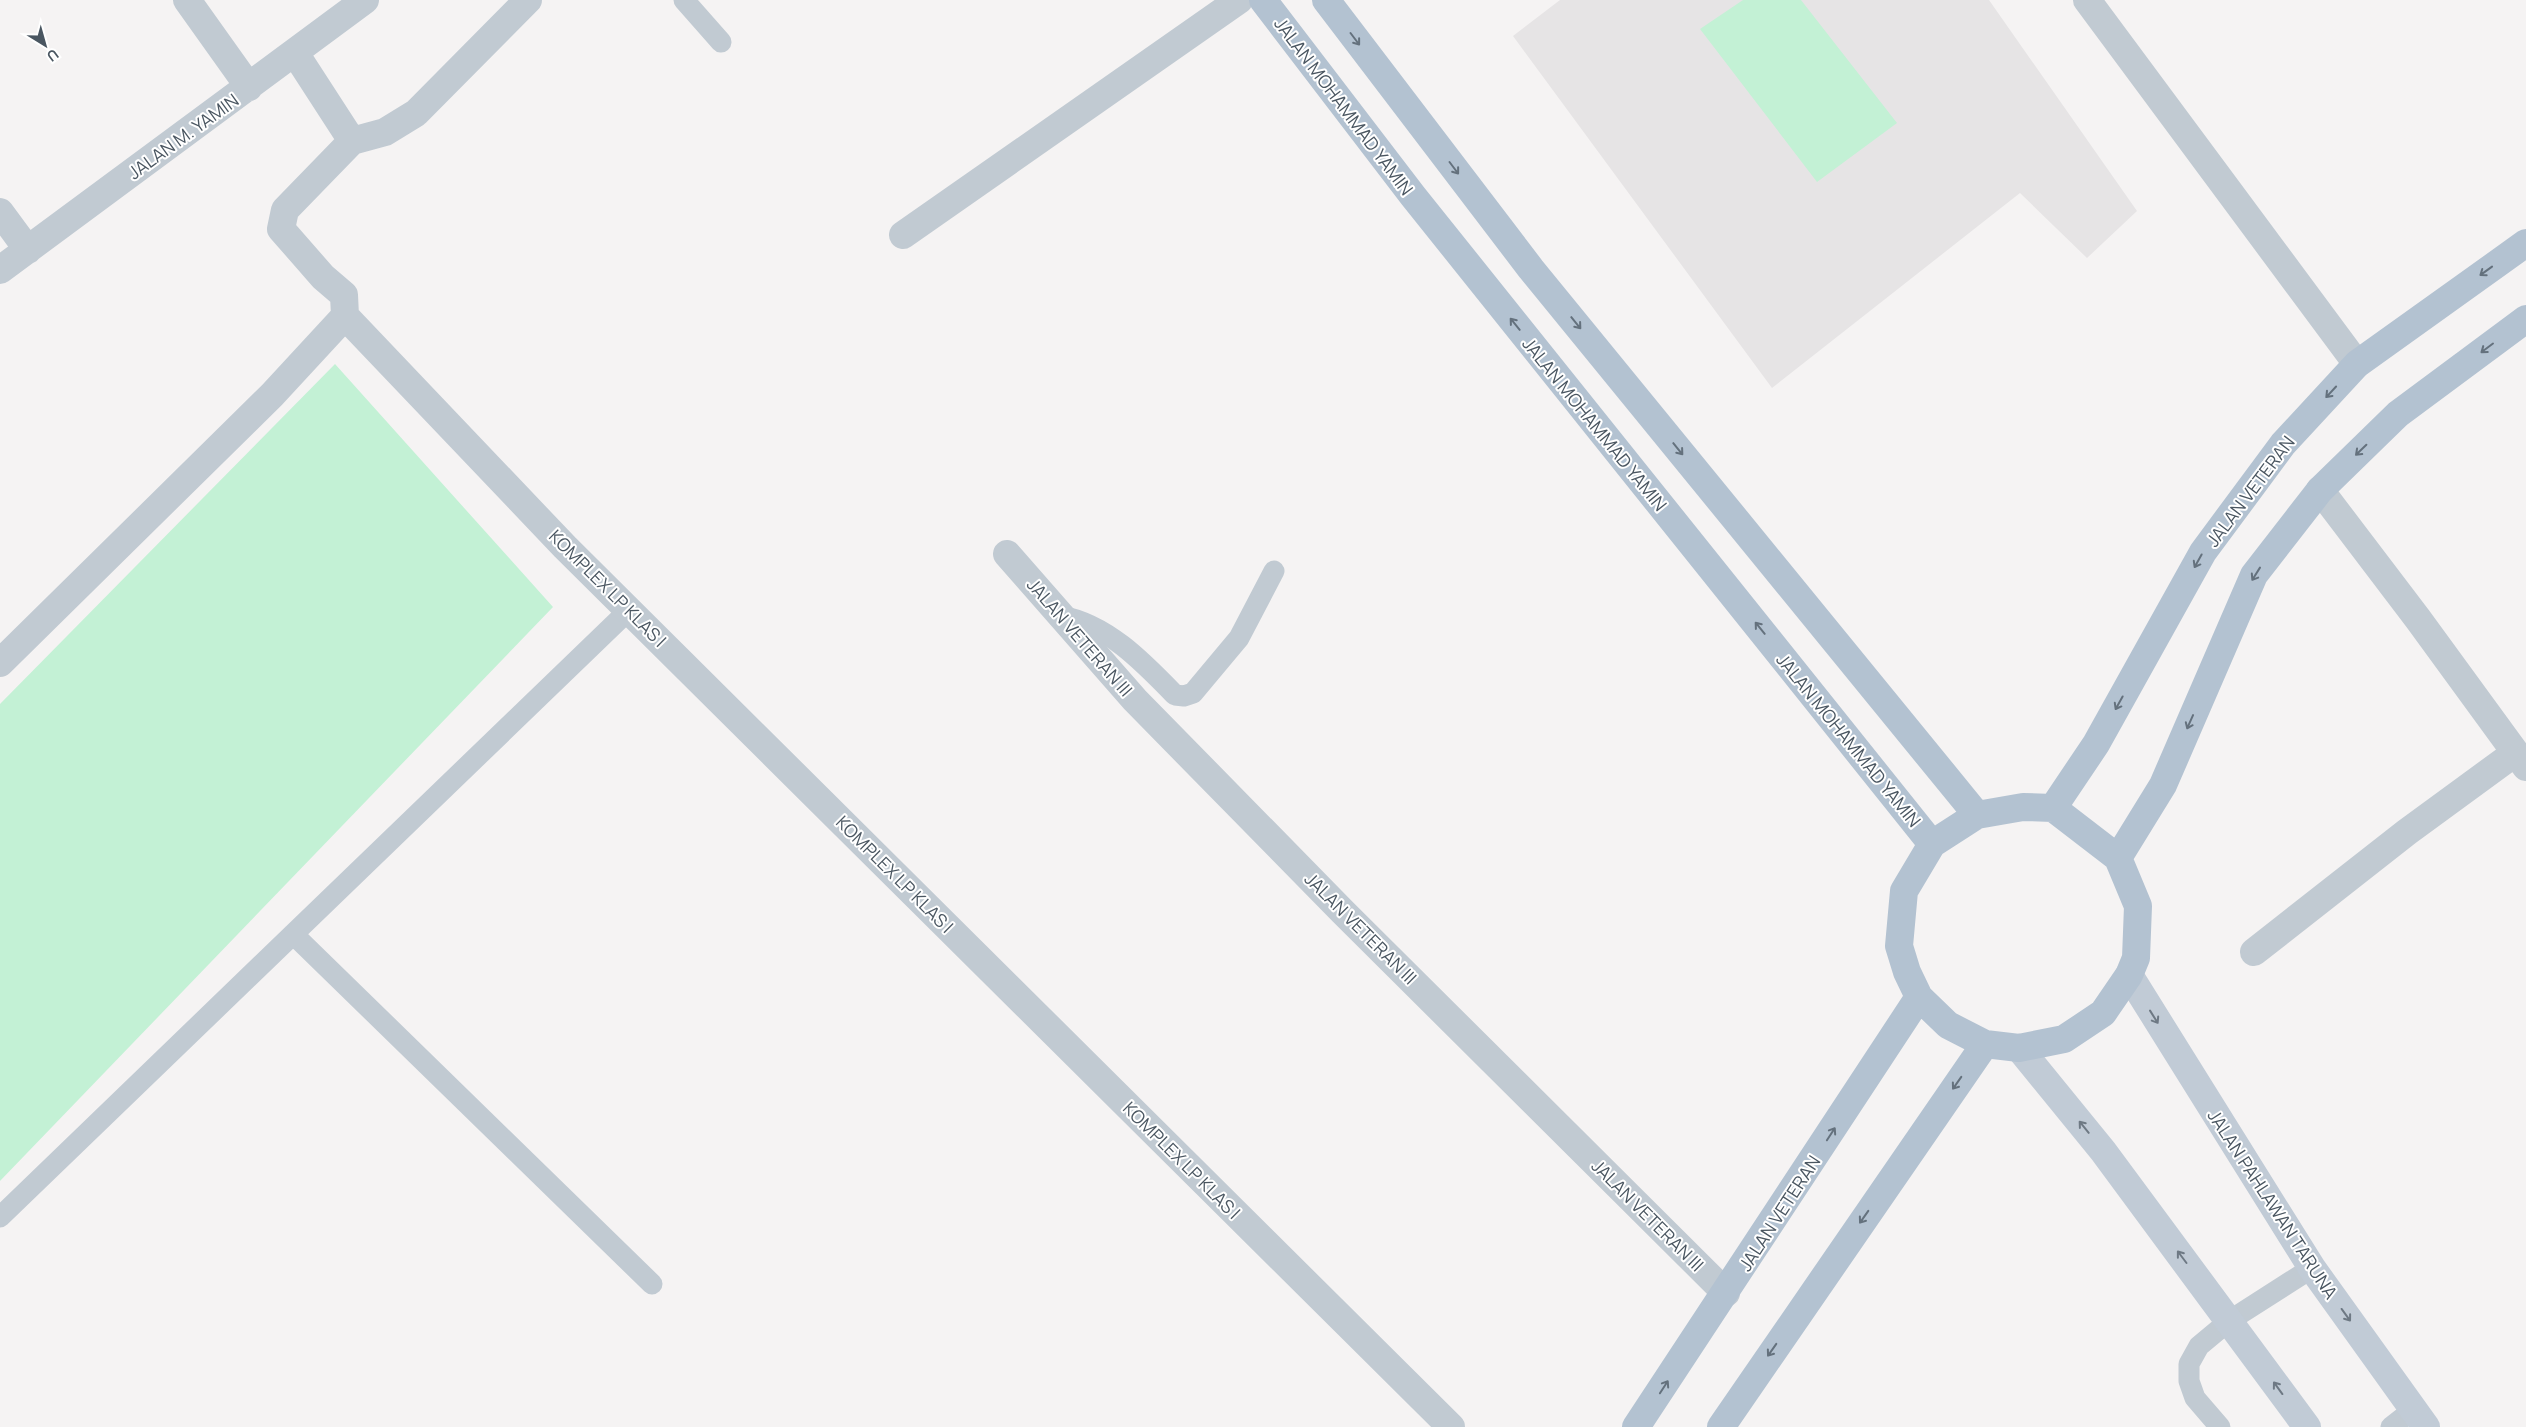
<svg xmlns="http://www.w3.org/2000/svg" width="2526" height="1427" font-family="Manrope,sans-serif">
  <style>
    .education { fill: #e6e4e5 }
    .pitch { fill: #c3f1d5 }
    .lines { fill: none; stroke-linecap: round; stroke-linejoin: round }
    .service { stroke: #c1cad2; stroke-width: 21 }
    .minor { stroke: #c1cad2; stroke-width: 28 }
    .secondary { stroke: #c1cbd6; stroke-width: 28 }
    .primary { stroke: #b3c2d1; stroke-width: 28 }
    .oneway { stroke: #64717d }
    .oneway2 { stroke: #6e7984 }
    .labels { text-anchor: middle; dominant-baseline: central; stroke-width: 4; stroke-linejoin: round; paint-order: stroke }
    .street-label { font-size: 18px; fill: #4a5661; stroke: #fff }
  </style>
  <rect width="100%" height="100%" fill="#f5f3f3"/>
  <path class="education" d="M1560 0H1989L2137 211 2087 258 2020 193 1772 388 1513 36Z"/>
  <path class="pitch" d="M1743 0H1801L1897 123 1817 182 1700 29Z
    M335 364 553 607 0 1181V704Z"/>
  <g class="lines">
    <path class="service" d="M684 0 721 42
      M1061 616C1107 624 1144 663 1175 695L1184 696 1193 693 1239 638 1274 571
      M293 934 652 1284
      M0 1217 629 610
      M2220 1427 2195 1398 2189 1381V1364L2199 1346 2229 1321 2312 1268
      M2391 1427 2414 1409"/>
    <path class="minor" d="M187 0 249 87
      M2087 0 2357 364
      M352 141 385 132 416 113 528 0
      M0 212 28 250
      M903 235 1239 0
      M0 270 365 0
      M345 316 565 547 1451 1427
      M2320 490 2418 619 2526 767
      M1007 554 1135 700 1343 912 1726 1293
      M0 663 272 395 345 316 344 295 323 277 281 229 285 210 352 141 295 53
      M2254 952 2407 832 2515 753"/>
    <path class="secondary" d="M2129 975 2312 1268 2426 1427
      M2019 1048 2103 1151 2307 1427"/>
    <path class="primary" d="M1263 0 1413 196 1932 844
      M1326 0 1531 269 1977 815
      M2023 807 2053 808 2118 858 2138 906 2136 958 2129 975 2103 1013 2064 1039 2019 1048 1985 1044 1948 1025 1919 997 1907 972 1899 946 1904 891 1932 844 1977 815Z
      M2053 808 2096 744 2203 552 2283 444 2357 364 2526 243
      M2118 858 2163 785 2254 575 2320 490 2398 414 2526 319
      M1636 1427 1919 997
      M1721 1427 1985 1044"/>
  </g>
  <defs><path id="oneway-shaft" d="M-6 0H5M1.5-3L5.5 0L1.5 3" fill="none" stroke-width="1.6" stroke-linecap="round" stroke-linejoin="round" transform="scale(1.25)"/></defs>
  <g class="oneway">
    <use href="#oneway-shaft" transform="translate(1355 39) rotate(53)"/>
    <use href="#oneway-shaft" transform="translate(1454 168) rotate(53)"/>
    <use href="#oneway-shaft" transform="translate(2486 271) rotate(144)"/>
    <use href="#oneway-shaft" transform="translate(1576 323) rotate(51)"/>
    <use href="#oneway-shaft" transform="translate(1515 324) rotate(-129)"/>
    <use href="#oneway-shaft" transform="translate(2487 348) rotate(143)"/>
    <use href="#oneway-shaft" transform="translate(2331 392) rotate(133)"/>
    <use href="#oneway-shaft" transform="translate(1678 449) rotate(51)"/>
    <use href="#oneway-shaft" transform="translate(2361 450) rotate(136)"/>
    <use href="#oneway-shaft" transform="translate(2198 561) rotate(119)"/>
    <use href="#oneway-shaft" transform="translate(2256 574) rotate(122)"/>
    <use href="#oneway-shaft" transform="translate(1760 628) rotate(-129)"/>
    <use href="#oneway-shaft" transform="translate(2119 703) rotate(119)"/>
    <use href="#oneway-shaft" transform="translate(2190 722) rotate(114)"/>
    <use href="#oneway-shaft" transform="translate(1957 1083) rotate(125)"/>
    <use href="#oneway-shaft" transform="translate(1831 1134) rotate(-57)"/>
    <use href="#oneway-shaft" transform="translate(1864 1217) rotate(125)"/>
    <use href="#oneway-shaft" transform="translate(1772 1350) rotate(125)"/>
    <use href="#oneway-shaft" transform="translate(1664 1387) rotate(-57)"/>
  </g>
  <g class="oneway2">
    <use href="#oneway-shaft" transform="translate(2154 1017) rotate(58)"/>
    <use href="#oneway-shaft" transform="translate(2084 1127) rotate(-129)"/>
    <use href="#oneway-shaft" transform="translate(2182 1257) rotate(-127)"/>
    <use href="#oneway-shaft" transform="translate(2346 1315) rotate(54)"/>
    <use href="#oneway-shaft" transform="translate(2278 1388) rotate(-126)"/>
  </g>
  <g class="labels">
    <g class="street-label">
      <text transform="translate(1344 106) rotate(53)">JALAN MOHAMMAD YAMIN</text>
      <text transform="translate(183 136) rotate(-36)">JALAN M. YAMIN</text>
      <text transform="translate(1595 424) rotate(51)">JALAN MOHAMMAD YAMIN</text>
      <text transform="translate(2250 491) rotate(-53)">JALAN VETERAN</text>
      <text transform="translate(608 588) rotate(45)">KOMPLEX LP KLAS I</text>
      <text transform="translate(1080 637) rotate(49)">JALAN VETERAN III</text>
      <text transform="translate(1849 740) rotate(51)">JALAN MOHAMMAD YAMIN</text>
      <text transform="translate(895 874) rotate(45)">KOMPLEX LP KLAS I</text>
      <text transform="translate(1361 928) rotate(45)">JALAN VETERAN III</text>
      <text transform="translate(1182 1160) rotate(45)">KOMPLEX LP KLAS I</text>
      <text transform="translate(2273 1204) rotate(57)">JALAN PAHLAWAN TARUNA</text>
      <text transform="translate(1779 1213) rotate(-57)">JALAN VETERAN</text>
      <text transform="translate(1648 1215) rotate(45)">JALAN VETERAN III</text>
    </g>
  </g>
  <g transform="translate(45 45) rotate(143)" stroke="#ffffff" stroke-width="4" paint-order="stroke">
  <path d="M0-4L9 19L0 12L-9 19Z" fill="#4a5661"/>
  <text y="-8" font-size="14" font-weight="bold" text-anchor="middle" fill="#4a5661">U</text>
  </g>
</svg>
